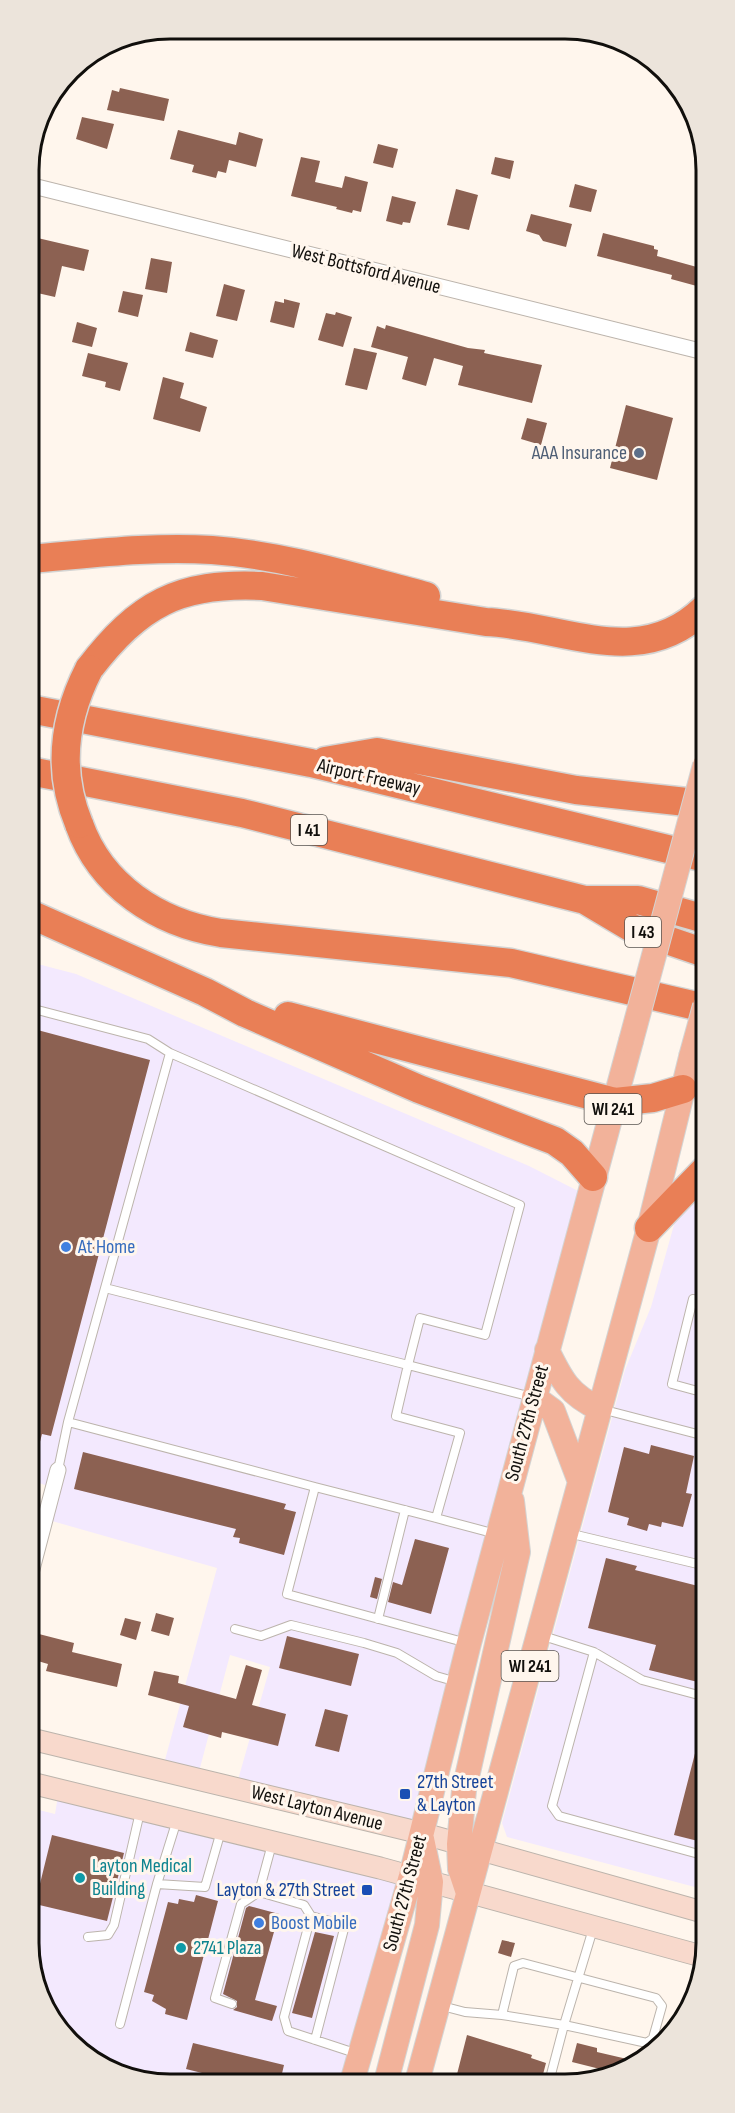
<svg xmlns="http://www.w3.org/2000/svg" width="735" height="2113" font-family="'Sofia Sans Condensed',sans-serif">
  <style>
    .commercial { fill: #f3e9fe }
    .building { fill: #8c6152 }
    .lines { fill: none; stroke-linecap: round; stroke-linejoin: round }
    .service-casing { stroke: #bcb4ac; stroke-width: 10 }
    .minor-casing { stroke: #bcb4ac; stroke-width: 17 }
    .secondary-casing { stroke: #bcb4ac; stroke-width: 23 }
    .primary-casing { stroke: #d4d4d3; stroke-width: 26 }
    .motorway-casing { stroke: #d4d4d3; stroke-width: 31 }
    .service { stroke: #fff; stroke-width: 8 }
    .minor { stroke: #fff; stroke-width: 15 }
    .secondary { stroke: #f8d9cc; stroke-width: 21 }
    .primary { stroke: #f2b29a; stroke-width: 24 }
    .motorway { stroke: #e97f56; stroke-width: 28 }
    .primary-bridge-casing { stroke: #d4d4d3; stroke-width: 26; stroke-linecap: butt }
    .motorway-bridge-casing { stroke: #d4d4d3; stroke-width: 31; stroke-linecap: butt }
    .primary-bridge { stroke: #f2b29a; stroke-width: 24 }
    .motorway-bridge { stroke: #e97f56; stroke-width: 28 }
    .service-dot { fill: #5c6f8a; stroke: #fff6ed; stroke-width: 2 }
    .shop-dot { fill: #3f7fe0; stroke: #fff6ed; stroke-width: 2 }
    .transit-dot { fill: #1a4fb4; stroke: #fff6ed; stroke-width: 2 }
    .culture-dot { fill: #0f9aa8; stroke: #fff6ed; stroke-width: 2 }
    .labels { text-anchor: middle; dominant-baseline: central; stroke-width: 6; stroke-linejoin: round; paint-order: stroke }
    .shield { fill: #fff6ed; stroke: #585450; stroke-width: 1.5 }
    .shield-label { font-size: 18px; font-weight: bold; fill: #110f0c }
    .street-label { font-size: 20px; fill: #110f0c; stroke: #fff6ed }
    .service-label { font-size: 20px; fill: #4e5e75; stroke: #fff6ed; text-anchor: end }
    .shop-label { font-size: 20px; fill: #366cbe; stroke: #fff6ed; text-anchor: start }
    .transit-label { font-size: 20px; fill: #164399; stroke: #fff6ed; text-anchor: start }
    .culture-label { font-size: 20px; fill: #0d838f; stroke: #fff6ed; text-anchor: start }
    .rim { fill: none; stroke: #110f0c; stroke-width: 3 }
  </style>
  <rect width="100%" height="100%" fill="#fff6ed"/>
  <path class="commercial" d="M30 962 76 974 529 1166 588 1196 421 1833 236 1787 270 1667 230 1655 197 1779 162 1771 217 1568 45 1519 53 1488 31 1480Z
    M705 1181 706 1890 507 1837 502 1823 625 1370 651 1307 679 1207Z
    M59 1790 411 1876 352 2082H143L70 2043 31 1971V1808L55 1814Z"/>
  <path class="building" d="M120 88 169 99 164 121 107 110 112 90 119 92Z
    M82 117 114 124 107 149 76 139Z
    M178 130 236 145 239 132 263 139 256 167 229 160 226 173 218 171 216 178 192 172 194 165 170 159Z
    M378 144 398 149 393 168 373 163Z
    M301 157 320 161 315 182 342 188 345 176 368 182 361 212 353 210 352 213 336 209 337 207 291 196Z
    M495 157 514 161 510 179 491 174Z
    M575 184 597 190 591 212 569 207Z
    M456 189 478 195 469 230 447 225Z
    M392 196 416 202 410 223 403 222 402 225 386 221Z
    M531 214 572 224 566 247 543 241 539 235 526 231Z
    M603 233 654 246V249L658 250 657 256 704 269V288L671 279 672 275 597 256Z
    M29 236 89 250 84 271 62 266 55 297 33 292 40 261 29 258Z
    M151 258 172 262 167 293 145 289Z
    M224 284 245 290 237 321 216 316Z
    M123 291 143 295 138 317 118 312Z
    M284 299 300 303 294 328 270 322 275 301 284 303Z
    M336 312 352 317 343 347 318 340 326 313 335 315Z
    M77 322 97 328 92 347 72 342Z
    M386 325 468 348 485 350 484 353 542 365 532 403 458 385 463 366 434 358 426 386 402 379 408 357 371 347 377 326 385 329Z
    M190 332 218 340 213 358 185 351Z
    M354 348 377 353 367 390 345 385Z
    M88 353 128 363 120 391 105 387 106 382 82 376Z
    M163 377 184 383 180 398 207 407 200 432 153 419Z
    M626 405 673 418 657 480 610 468Z
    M527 418 547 423 541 445 521 439Z
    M30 1028 150 1060 51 1436 42 1434 35 1461 31 1460Z
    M651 1445 694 1456 686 1493 692 1494 683 1527 662 1522 661 1527 649 1524 647 1531 627 1525 629 1518 608 1512 624 1447 649 1454Z
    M83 1452 286 1504 284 1509 296 1512 284 1555 239 1543 240 1538 233 1537 236 1529 74 1489Z
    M415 1539 449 1548 431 1614 388 1602 393 1582 402 1585Z
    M606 1558 637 1566 635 1570 706 1588V1684L649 1670 656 1645 588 1628Z
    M375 1577 382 1579 377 1599 370 1597Z
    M156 1613 174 1618 169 1636 151 1631Z
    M125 1618 141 1622 136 1640 120 1635Z
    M35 1633 74 1643 72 1652 122 1664 117 1687 46 1671 48 1664 31 1659Z
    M287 1636 359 1654 351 1686 279 1668Z
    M246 1665 262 1670 252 1705 286 1714 278 1746 222 1732 221 1738 183 1727 189 1706 148 1695 154 1671 179 1676 178 1683 236 1699Z
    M325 1709 348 1715 339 1752 315 1746Z
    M701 1730 706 1731V1843L674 1835Z
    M52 1835 124 1853 107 1921 35 1904Z
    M196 1895 218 1901 187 2020 165 2014 166 2009 152 2001 154 1995 144 1992 168 1902 178 1904 179 1899 194 1902Z
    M249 1906 279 1914 255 2000 277 2006 272 2021 233 2010 237 2007V2001L223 1994 246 1908Z
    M315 1932 334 1936 312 2018 292 2013Z
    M502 1940 515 1943 511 1957 498 1953Z
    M467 2035 532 2055 531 2058 546 2063 541 2082H455Z
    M193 2043 284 2065 280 2082H238L186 2069Z
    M577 2043 597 2048V2052L640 2062 616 2073 572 2062Z"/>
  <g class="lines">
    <defs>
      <path id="service" d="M30 1008 148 1039 170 1053
        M105 1288 408 1365 396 1416 460 1433 436 1518 315 1487
        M705 1302 693 1299 672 1384 705 1393
        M601 1409 705 1436
        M58 1470 68 1422
        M436 1518 496 1534
        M568 1533 706 1566
        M378 1619 405 1510
        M235 1629 261 1636 291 1625 364 1643 397 1653 436 1676 457 1682
        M540 1635 594 1652 642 1680 706 1697
        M467 1643 287 1594 315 1487 68 1422 170 1053 520 1205 485 1335 420 1318 408 1365 532 1397
        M594 1652 552 1806 559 1816 706 1856
        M177 1820 157 1884 205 1887 221 1831
        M272 1844 259 1892 304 1905 311 1916 284 2017 288 2031 358 2054
        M311 1916 345 1925 315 2040
        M88 1937 108 1935 114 1925 140 1812
        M232 2004 215 1998 241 1904 259 1892
        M442 2006 465 2012 502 2015 514 1966 523 1963 656 1998 662 2006 653 2038 647 2043 564 2025 593 1929
        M502 2015 564 2025 549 2082
        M120 2024 157 1884"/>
      <path id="minor" d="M29 185 704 352
        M31 1573 58 1470"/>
      <path id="secondary" d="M31 1739 421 1833 706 1913
        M31 1783 380 1868 705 1957"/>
      <path id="primary" d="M547 1350C561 1379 569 1395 600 1409
        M534 1397 553 1411 580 1482
        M467 1890 460 1869 459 1844 464 1790 518 1552 512 1501
        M352 2082 411 1876 469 1643 631 1041
        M386 2082 427 1925 431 1882 422 1839
        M417 2082 649 1228 691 1057"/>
      <path id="motorway" d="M29 559C90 554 151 546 212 550 284 555 356 578 426 596
        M89 669C139 604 179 582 262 586L486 622C563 625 639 672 704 609
        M30 709 311 763 705 858
        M325 761 377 752 576 790 705 804
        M30 771 242 813 585 900H638L705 919
        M79 824C101 886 158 923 221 933L511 963 705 1008
        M585 900 632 928 705 953
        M30 914 205 992 245 1013 419 1089 555 1141 572 1153 593 1177
        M288 1016 615 1102 653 1098 683 1089
        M649 1228 705 1170"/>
    </defs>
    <use href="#service" class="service-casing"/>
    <use href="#minor" class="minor-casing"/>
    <use href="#secondary" class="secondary-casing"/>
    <use href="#primary" class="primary-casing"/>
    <use href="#motorway" class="motorway-casing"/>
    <use href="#service" class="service"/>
    <use href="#minor" class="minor"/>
    <use href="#secondary" class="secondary"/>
    <use href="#primary" class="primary"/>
    <use href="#motorway" class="motorway"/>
    <defs>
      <path id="primary-bridge" d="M631 1041 705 765
        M691 1057 705 1006"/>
      <path id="motorway-bridge" d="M79 824C57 771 63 720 89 669"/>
    </defs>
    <use href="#primary-bridge" class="primary-bridge-casing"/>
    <use href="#motorway-bridge" class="motorway-bridge-casing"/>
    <use href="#primary-bridge" class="primary-bridge"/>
    <use href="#motorway-bridge" class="motorway-bridge"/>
  </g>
  <circle class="service-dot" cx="639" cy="453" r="6"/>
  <g class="shop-dot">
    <circle cx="66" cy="1247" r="6"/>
    <circle cx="259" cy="1923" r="6"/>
  </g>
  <g class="transit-dot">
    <rect x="399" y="1788" width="12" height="12" rx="3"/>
    <rect x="361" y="1884" width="12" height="12" rx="3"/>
  </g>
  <g class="culture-dot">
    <circle cx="80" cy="1878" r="6"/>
    <circle cx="181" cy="1948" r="6"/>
  </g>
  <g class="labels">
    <g class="shield">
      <rect x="291" y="815" width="36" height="30" rx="4.5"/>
      <rect x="625" y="917" width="36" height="30" rx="4.5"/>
      <rect x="584.5" y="1094" width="57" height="30" rx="4.5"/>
      <rect x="501.5" y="1651" width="57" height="30" rx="4.5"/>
    </g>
    <g class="shield-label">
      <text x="309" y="830">I 41</text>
      <text x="643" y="932">I 43</text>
      <text x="613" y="1109">WI 241</text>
      <text x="530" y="1666">WI 241</text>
    </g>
    <g class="street-label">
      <text transform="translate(366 269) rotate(14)">West Bottsford Avenue</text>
      <text transform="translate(369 777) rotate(13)">Airport Freeway</text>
      <text transform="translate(527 1423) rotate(-75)">South 27th Street</text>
      <text transform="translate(317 1808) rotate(14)">West Layton Avenue</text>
      <text transform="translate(405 1893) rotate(-75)">South 27th Street</text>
    </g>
    <g class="service-label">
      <text x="627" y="453">AAA Insurance</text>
    </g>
    <g class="shop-label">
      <text x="78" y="1247">At Home</text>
      <text x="271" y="1923">Boost Mobile</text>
    </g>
    <g class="transit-label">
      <text x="417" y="1782">27th Street<tspan x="417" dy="23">&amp; Layton</tspan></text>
      <text x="355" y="1890" text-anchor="end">Layton &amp; 27th Street</text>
    </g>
    <g class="culture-label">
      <text x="92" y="1866">Layton Medical<tspan x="92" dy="23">Building</tspan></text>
      <text x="193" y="1948">2741 Plaza</text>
    </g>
  </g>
  <path d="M0 0H735V2113H0ZM170 39H565A131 131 0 0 1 696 170V1943A131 131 0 0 1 565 2074H170A131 131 0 0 1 39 1943V170A131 131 0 0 1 170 39Z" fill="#ece4db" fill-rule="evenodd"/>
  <path class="rim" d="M170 39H565A131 131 0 0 1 696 170V1943A131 131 0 0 1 565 2074H170A131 131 0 0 1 39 1943V170A131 131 0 0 1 170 39Z"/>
</svg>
